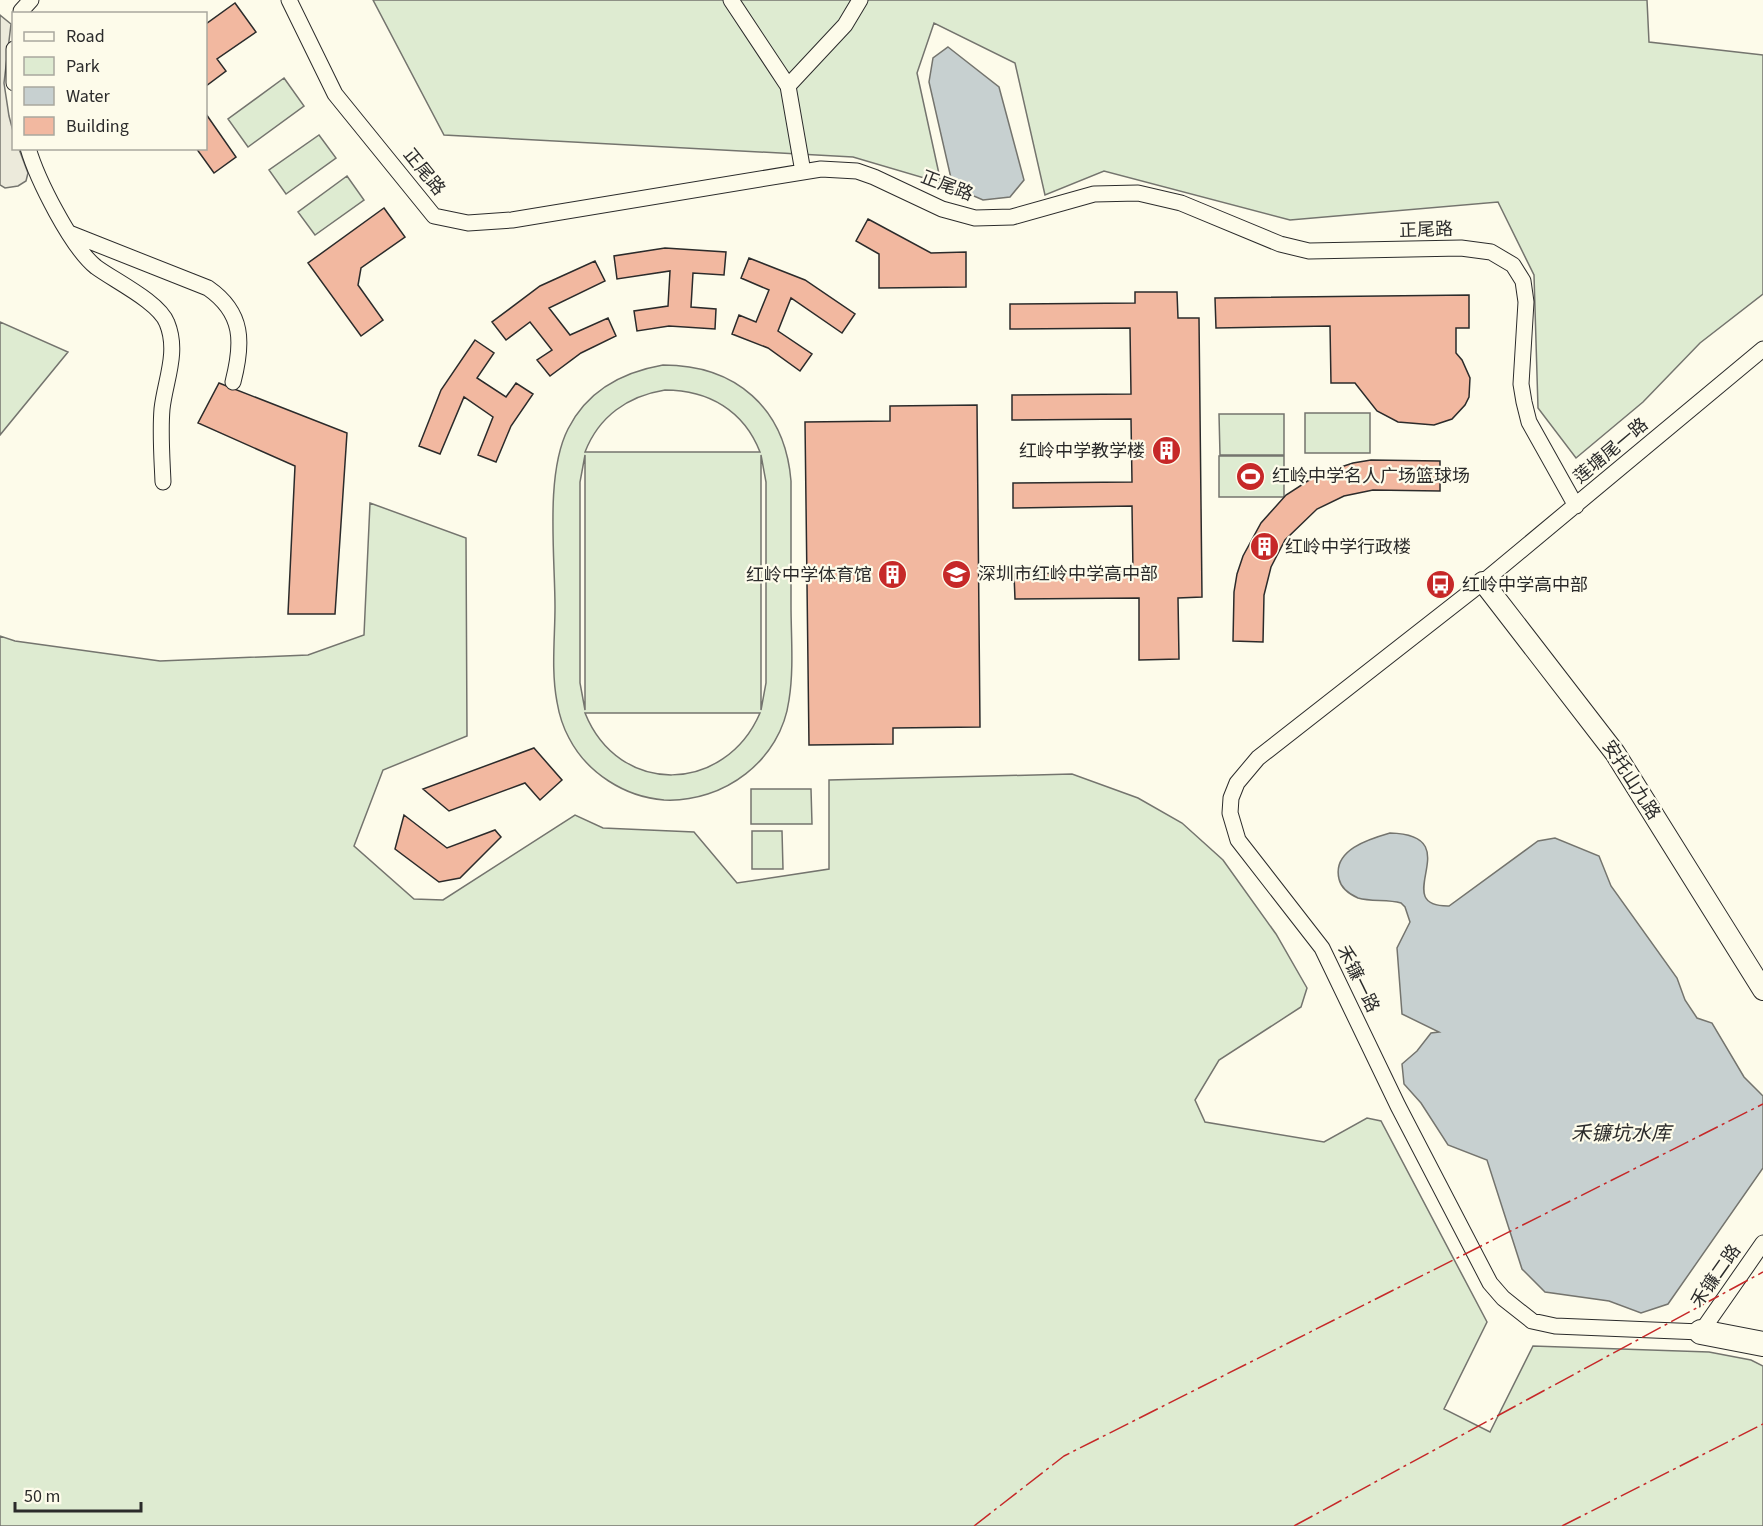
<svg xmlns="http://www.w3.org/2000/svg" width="1763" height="1526" font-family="'Source Sans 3','Noto Sans SC',sans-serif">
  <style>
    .green { fill: #deebd1; stroke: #74746e; stroke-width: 1.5; fill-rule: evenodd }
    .parking { fill: #eceadb; stroke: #74746e; stroke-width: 1.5 }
    .water { fill: #c7d0d0; stroke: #74746e; stroke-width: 1.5 }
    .building { fill: #f2b8a0; stroke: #2b2b2b; stroke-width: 1.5 }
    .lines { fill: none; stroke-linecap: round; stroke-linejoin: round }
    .minor-casing { stroke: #2b2b2b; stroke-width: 17 }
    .tertiary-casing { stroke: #2b2b2b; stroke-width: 22 }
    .primary-casing { stroke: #2b2b2b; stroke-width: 26 }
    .minor { stroke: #fdfbea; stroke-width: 15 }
    .tertiary { stroke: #fdfbea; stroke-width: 20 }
    .primary { stroke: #fdfbea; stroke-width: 24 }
    .power { stroke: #c62828; stroke-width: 1.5; stroke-dasharray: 21 4.5 3 4.5; stroke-linecap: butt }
    .labels { text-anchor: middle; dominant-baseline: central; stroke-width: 4.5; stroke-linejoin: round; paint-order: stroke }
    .street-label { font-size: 18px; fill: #2b2b2b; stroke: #fdfbea }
    .poi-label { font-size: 18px; fill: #2b2b2b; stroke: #fdfbea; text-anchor: start }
    .water-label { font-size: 20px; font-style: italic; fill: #2b2b2b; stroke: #fdfbea }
  </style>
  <rect width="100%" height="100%" fill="#fdfbea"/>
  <path class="green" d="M373 0H1647L1649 42 1763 55V294L1700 343 1643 402 1576 458 1538 408 1534 275 1498 202 1290 220 1104 171 1045 195 1015 63 934 23 917 73 941 183 853 157 444 135Z
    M284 78 304 106 248 147 228 119Z
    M319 135 336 158 286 194 269 170Z
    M347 176 364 200 315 235 298 212Z
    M0 322 68 352 0 435Z
    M663 365C736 365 785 408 791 481 791 522 791 564 791 605 791 636 794 669 789 700 781 760 724 803 664 800 625 797 587 773 569 738 563 727 559 714 557 702 551 671 555 638 555 607 555 556 545 474 568 429 587 391 623 372 663 365ZM665 390C709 390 744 411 760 452H585C599 416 628 396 665 390ZM585 455V710L580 683V482ZM761 455 766 482V683L761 710ZM585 713H760C725 794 619 797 585 713Z
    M1305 413H1370V453H1305Z
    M1219 414H1284V455H1220Z
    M1219 456H1284V497H1219Z
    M370 503 466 538 467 736 383 770 354 846 414 899 443 900 575 815 603 828 694 832 737 883 829 869V780L1072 774 1138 798 1182 823 1223 860 1276 934 1307 988 1301 1007 1219 1060 1195 1100 1205 1122 1324 1142 1367 1118 1381 1121 1487 1322 1444 1409 1490 1432 1533 1346 1709 1352 1751 1360 1763 1366V1526H0V636L15 641 160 661 308 655 364 635Z
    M811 789 812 824H751V789Z
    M752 831H782L783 869H752Z"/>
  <path class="parking" d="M0 15 11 24 4 83 9 116 13 131 14 148 19 149 28 173 26 181 18 186 5 188 0 185Z"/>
  <path class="water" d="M948 47 999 87 1024 180 1010 197 983 200 953 187 929 82 933 58Z
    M1390 833C1471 835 1386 907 1449 906L1538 841 1555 838 1599 856 1611 886 1677 978 1685 1000 1697 1018 1712 1023 1744 1077 1763 1096V1168L1668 1304 1641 1313 1609 1301 1545 1292 1522 1269 1487 1160 1448 1145 1421 1103 1404 1084 1402 1064 1417 1051 1431 1033 1439 1032 1402 1014 1397 948 1410 922 1405 907 1401 903C1387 899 1372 902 1358 898 1349 894 1341 888 1339 879 1332 850 1369 839 1390 833Z"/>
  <path class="building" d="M235 3 256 32 217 59 226 71 206 86V24Z
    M206 114 236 157 214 173 196 148H206Z
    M384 208 405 237 361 268 358 285 383 320 361 336 308 263Z
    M868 219 931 253 966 252V287L879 288V254L856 241Z
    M665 248 726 252 724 275 693 273 691 307 716 309 715 329 669 326 637 331 634 311 668 306 670 271 617 279 614 256Z
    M749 258 805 280 855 314 842 333 791 298 778 331 812 354 800 371 768 348 732 334 739 315 756 322 769 290 741 278Z
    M595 261 605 281 549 308 570 335 608 318 616 336 581 353 550 376 537 360 552 350 530 322 506 340 492 322 540 286Z
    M1135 292H1177L1178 318H1199L1202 597 1178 598 1179 659 1139 660V598L1015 599 1014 574 1133 572 1132 506 1013 508V483L1132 482 1131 419 1012 420V395L1131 394 1130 328 1010 329V304L1135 303Z
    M1469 295V328H1456V353L1462 360 1470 378 1469 397 1465 405 1452 419 1434 425 1398 422 1377 411 1355 383H1331L1330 326 1216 328 1215 298Z
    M475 340 494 353 477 378 506 397 516 383 533 394 511 426 496 462 478 455 493 417 464 397 440 454 419 446 441 390Z
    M219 383 347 433 335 614H288L295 466 198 423Z
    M977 405 980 727 893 728V744L809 745 805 422 890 421V406Z
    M1371 460 1440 461V491L1373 490 1344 496 1317 509 1285 540 1271 567 1264 595 1263 642 1233 641 1234 592 1237 574 1243 556 1261 523 1286 495 1317 475 1353 463Z
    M534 748 562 780 540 800 525 783 449 811 423 789Z
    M404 815 447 848 495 830 501 837 460 878 439 882 395 849Z"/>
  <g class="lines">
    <defs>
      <path id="minor" d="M289 0 335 94 434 216 468 223 512 220 821 169 857 171 874 177 942 209 975 218 1012 217 1094 194 1138 193 1181 203 1280 244 1309 251 1461 248 1491 252 1513 265 1523 281 1526 302 1521 384 1524 402 1529 422 1576 506
        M731 0 788 86 803 172
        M21 11 31 0
        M14 49V83
        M788 86 845 25 860 0
        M28 148C37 179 71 247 96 267 115 281 159 302 167 323 179 352 165 381 162 409 160 433 162 458 163 482
        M69 233 208 288C244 313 243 343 233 382
        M1763 349 1483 582 1258 758 1237 783 1231 798 1230 813 1238 840 1322 948 1398 1106 1490 1283 1503 1298 1532 1321 1555 1326 1701 1332 1763 1243"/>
      <path id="tertiary" d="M1483 582 1615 753 1763 990"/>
      <path id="primary" d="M1701 1332 1763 1344"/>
    </defs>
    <use href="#minor" class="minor-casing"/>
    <use href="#tertiary" class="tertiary-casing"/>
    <use href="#primary" class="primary-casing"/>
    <use href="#minor" class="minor"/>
    <use href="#tertiary" class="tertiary"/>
    <use href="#primary" class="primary"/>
    <path class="power" d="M974 1526 1064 1456 1763 1104
      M1294 1526 1763 1272
      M1562 1526 1763 1424"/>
  </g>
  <defs>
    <symbol id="building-disc" viewBox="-11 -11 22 22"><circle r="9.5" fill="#c62828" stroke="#fdfbea"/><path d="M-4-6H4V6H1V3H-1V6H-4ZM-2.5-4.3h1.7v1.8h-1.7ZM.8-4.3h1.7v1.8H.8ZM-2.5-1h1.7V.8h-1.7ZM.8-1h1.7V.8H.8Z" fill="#fff"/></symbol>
    <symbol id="stadium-disc" viewBox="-11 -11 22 22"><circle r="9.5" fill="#c62828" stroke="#fdfbea"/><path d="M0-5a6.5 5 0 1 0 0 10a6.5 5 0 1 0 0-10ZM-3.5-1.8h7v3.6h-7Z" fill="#fff"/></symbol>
    <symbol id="school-disc" viewBox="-11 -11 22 22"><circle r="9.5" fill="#c62828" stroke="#fdfbea"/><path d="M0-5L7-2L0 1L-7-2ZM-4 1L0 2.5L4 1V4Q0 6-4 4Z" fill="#fff"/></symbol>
    <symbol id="bus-disc" viewBox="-11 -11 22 22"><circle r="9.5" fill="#c62828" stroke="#fdfbea"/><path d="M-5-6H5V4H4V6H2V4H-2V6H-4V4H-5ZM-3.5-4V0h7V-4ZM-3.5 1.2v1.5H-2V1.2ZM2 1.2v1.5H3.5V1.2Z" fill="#fff"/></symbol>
  </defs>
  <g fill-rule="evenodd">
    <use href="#building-disc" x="1150" y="434" width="33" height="33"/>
    <use href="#stadium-disc" x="1234" y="460" width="33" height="33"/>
    <use href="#building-disc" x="1248" y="530" width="33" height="33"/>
    <use href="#school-disc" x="940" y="558" width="33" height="33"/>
    <use href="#building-disc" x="876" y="558" width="33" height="33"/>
    <use href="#bus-disc" x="1424" y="568" width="33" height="33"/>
  </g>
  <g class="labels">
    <g class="street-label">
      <text transform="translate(424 172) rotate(51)">正尾路</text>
      <text transform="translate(947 186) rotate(21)">正尾路</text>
      <text transform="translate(1426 230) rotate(-2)">正尾路</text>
      <text transform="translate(1611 451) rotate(-40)">莲塘尾一路</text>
      <text transform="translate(1631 780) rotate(57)">安托山九路</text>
      <text transform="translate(1358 979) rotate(64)">禾镰一路</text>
      <text transform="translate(1716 1276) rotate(-55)">禾镰二路</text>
    </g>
    <g class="poi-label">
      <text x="1145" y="451" text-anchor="end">红岭中学教学楼</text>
      <text x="1272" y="476">红岭中学名人广场篮球场</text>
      <text x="1285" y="547">红岭中学行政楼</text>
      <text x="978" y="574">深圳市红岭中学高中部</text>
      <text x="872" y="575" text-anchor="end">红岭中学体育馆</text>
      <text x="1462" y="585">红岭中学高中部</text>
    </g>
    <g class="water-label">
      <text x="1621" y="1134">禾镰坑水库</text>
    </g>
  </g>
  <rect x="12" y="12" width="195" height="138" fill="#fdfbea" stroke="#a9a89e" stroke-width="1.5"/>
  <rect x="24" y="32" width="30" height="9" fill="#fdfbea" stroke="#a9a89e" stroke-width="1.5"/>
  <text x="66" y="42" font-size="18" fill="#2b2b2b">Road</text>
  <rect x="24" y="57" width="30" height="18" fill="#deebd1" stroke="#a9a89e" stroke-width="1.5"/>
  <text x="66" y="72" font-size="18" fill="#2b2b2b">Park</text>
  <rect x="24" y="87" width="30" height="18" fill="#c7d0d0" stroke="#a9a89e" stroke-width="1.5"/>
  <text x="66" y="102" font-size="18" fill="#2b2b2b">Water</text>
  <rect x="24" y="117" width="30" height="18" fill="#f2b8a0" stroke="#a9a89e" stroke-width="1.5"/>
  <text x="66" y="132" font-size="18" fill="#2b2b2b">Building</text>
  <path d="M15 1502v9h126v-9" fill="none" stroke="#2b2b2b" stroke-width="3"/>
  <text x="24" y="1502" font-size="18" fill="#2b2b2b" stroke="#fdfbea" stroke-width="4.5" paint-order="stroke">50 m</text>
</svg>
